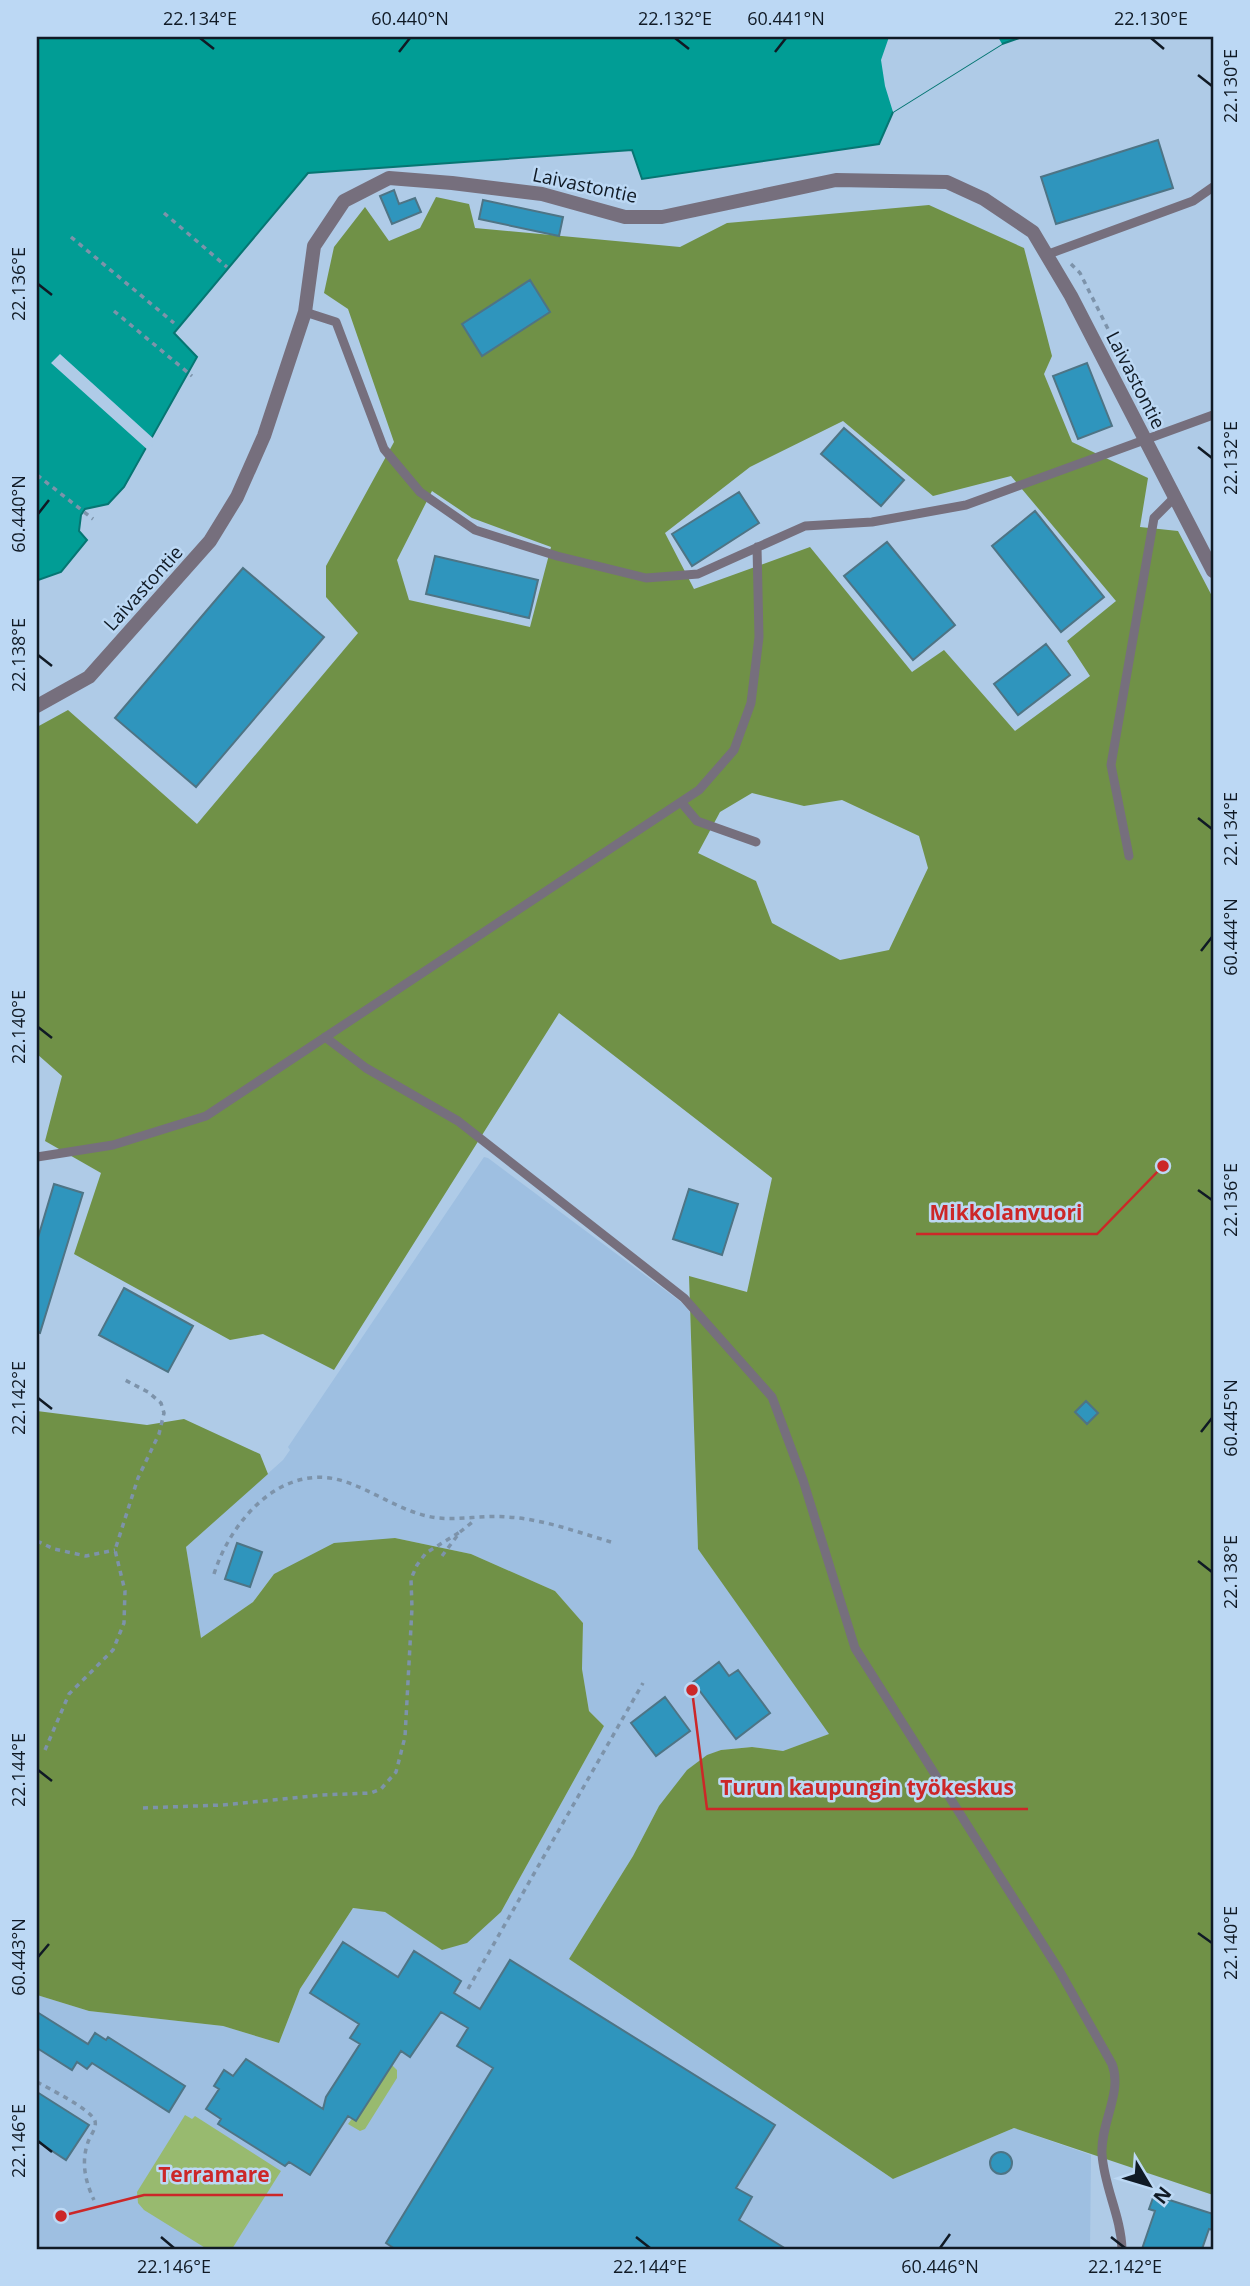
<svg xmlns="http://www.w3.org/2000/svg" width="1250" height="2286" font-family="'Open Sans',sans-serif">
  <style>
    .built { fill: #9ebfe1 }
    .green { fill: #98ba6f }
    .forest { fill: #709147; fill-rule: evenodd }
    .water { fill: #019d95; stroke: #067673; stroke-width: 2 }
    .pier { fill: #afcbe7 }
    .building { fill: #2f95bd; stroke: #4e7485; stroke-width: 2 }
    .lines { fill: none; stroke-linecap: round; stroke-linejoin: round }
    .path { stroke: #7d93aa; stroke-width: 3.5; stroke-dasharray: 5 5; stroke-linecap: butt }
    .service { stroke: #766f7d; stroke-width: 9 }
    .minor { stroke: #766f7d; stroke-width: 14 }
    .ticks { fill: none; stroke: #101a25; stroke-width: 2.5 }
    .labels { text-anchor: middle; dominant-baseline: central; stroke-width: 5; stroke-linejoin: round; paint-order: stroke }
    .street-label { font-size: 19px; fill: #101a25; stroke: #bcd8f4 }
    .leader { fill: none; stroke: #cc2728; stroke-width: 2.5 }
    .callout-dot { fill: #cc2728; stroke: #bcd8f4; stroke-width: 2.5 }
    .callout-label { font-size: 21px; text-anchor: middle; font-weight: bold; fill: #cc2728; stroke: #bcd8f4; stroke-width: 5; stroke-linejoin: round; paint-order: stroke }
    .neatline { fill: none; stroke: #101a25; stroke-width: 2.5 }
    .ticks-label { font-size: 18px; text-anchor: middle; fill: #101a25 }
  </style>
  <rect width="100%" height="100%" fill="#afcbe7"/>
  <path class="built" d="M484 1157 488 1158 681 1302 690 1312 698 1549 830 1734 783 1751 752 1747 721 1750 701 1759 659 1806 633 1856 569 1959 893 2179 1014 2128 1091 2155 1090 2249H37V1995L89 2011 223 2026 279 2043 300 1989 353 1908 385 1912 443 1950 501 1912 604 1726 589 1711 582 1669 583 1623 555 1591 471 1554 395 1538 274 1574 253 1602 201 1639 186 1547 283 1460 290 1450 288 1447Z"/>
  <path class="green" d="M392 2065 397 2070V2078L365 2129 360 2131 348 2124Z
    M185 2115 192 2119 195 2116 281 2171 232 2249H207L144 2210 138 2203 137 2192Z"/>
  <path class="forest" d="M436 197 469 204 475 228 680 247 727 223 929 205 1024 248 1052 356 1044 374 1072 442 1148 478 1140 527 1178 531 1213 598V2195L1014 2128 893 2179 569 1959 633 1856 659 1806 687 1770 707 1755 721 1750 752 1747 783 1751 829 1734 698 1549 689 1276 747 1292 772 1178 559 1013 334 1370 263 1334 230 1340 74 1254 101 1173 45 1141 62 1076 37 1054V727L68 710 197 824 358 633 326 597V566L394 442 348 309 324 293 334 247 365 207 389 241 420 228ZM843 421 933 496 1011 476 1116 601 1067 641 1090 676 1015 731 944 650 912 672 810 547 694 589 665 533 750 467ZM432 491 472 518 551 547 530 627 409 600 397 560ZM752 793 804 806 842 800 919 836 928 868 889 950 840 960 772 923 756 881 698 853 720 812Z
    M37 1411 147 1425 184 1419 260 1454 268 1474 186 1547 201 1638 253 1602 274 1574 334 1543 395 1538 471 1554 555 1591 583 1623 582 1669 589 1711 604 1726 501 1912 467 1943 442 1950 385 1912 353 1908 300 1989 279 2043 223 2026 89 2011 37 1995Z"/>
  <path class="water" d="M37 37H1022L1002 44 893 112 879 144 642 179 632 150 308 173 174 333 197 357 124 487 108 504 85 509 81 515 79 531 87 540 61 572 38 580 37 585Z"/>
  <path class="pier" d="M889 37H998L1002 44 893 112 885 86 881 60Z
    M60 354 155 440 149 451 51 363Z"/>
  <path class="building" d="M1158 140 1173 188 1056 224 1041 177Z
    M394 190 399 204 415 198 421 212 392 224 380 196Z
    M483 200 563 217 559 236 479 219Z
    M530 280 550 312 482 356 462 324Z
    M1087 363 1112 426 1078 439 1053 376Z
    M844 428 904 480 881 506 821 454Z
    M739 492 759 523 692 566 672 534Z
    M1035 511 1104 597 1061 632 992 546Z
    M887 542 955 625 913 660 844 576Z
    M435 556 538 580 529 618 426 594Z
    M243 568 324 637 196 787 115 718Z
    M1046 644 1070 675 1018 715 994 684Z
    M54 1184 83 1193 40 1333 37 1332V1241Z
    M689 1189 738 1204 722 1255 673 1239Z
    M124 1288 193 1326 168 1372 99 1335Z
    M1086 1401 1098 1413 1087 1424 1075 1412Z
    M237 1543 262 1552 250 1587 225 1579Z
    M719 1662 729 1676 738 1670 770 1713 736 1739 693 1682Z
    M665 1697 690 1731 656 1756 631 1723Z
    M343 1942 398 1977 414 1951 461 1981 454 1993 480 2009 510 1960 775 2125 736 2188 752 2197 739 2220 786 2249H395L386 2243 493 2068 457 2046 468 2028 441 2012 410 2057 401 2051 356 2121 348 2116 310 2175 289 2162 285 2166 218 2124 221 2119 206 2109 219 2089 214 2086 224 2070 233 2076 246 2059 323 2109 326 2097 360 2044 350 2038 359 2024 310 1993Z
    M37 2012 88 2044 95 2033 106 2040 108 2037 185 2086 169 2112 92 2063 87 2069 77 2062 72 2070 37 2048Z
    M37 2092 89 2125 66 2160 37 2141Z
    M990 2163a11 11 0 1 1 22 0a11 11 0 1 1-22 0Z
    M1154 2195 1213 2214V2230L1209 2229 1202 2249H1142L1155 2211 1149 2209Z"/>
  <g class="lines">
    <path class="path" d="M164 213 227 267
      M71 237 174 323
      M1071 264 1080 273 1124 361
      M114 311 192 376
      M37 475 93 519
      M37 1541 54 1549 86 1556 115 1550
      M442 1556 460 1532 475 1520
      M214 1574C231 1520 282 1462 343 1481 375 1491 404 1514 438 1518 461 1520 484 1515 507 1517 543 1519 577 1532 611 1542
      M45 1750 69 1694 113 1650 124 1623 125 1591 115 1550 138 1478 159 1434 164 1413 161 1403 148 1392 125 1380
      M143 1808 222 1805 322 1795 371 1793 381 1789 396 1772 405 1737 412 1608 411 1579 417 1565 426 1553 460 1532
      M468 1989 643 1683
      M37 2082C48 2088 92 2110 95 2121 97 2128 90 2136 88 2142 81 2162 85 2181 94 2200"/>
    <path class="service" d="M1046 255 1193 201 1213 187
      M305 312 336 322 384 449 420 492 475 530 557 556 646 578 698 574 805 526 872 522 966 505 1213 415
      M681 802 697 821 756 842
      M1129 856 1111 765 1154 518 1175 497
      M325 1037 366 1068 458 1121 684 1298 772 1397 803 1480 855 1648 1059 1970 1112 2064C1123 2092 1100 2124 1102 2154 1104 2187 1121 2216 1122 2249
      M37 1157 113 1145 206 1116 699 790 734 750 751 703 759 637 757 547"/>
    <path class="minor" d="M37 706 89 677 210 541 237 497 264 436 305 312 314 246 344 201 389 178 452 183 542 194 625 217H662L836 180 947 182 984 199 1033 232 1071 296 1213 571"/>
  </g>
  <path class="ticks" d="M200 38 214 49M675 38 689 49M1151 38 1164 49M399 52 410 38M775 52 786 38M1198 75 1212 86M38 284 52 295M1198 447 1212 458M38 514 49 500M38 655 52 666M1198 818 1212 829M1201 951 1212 937M38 1027 52 1038M1198 1190 1212 1200M38 1398 52 1409M1201 1432 1212 1418M1198 1561 1212 1572M38 1770 52 1781M1198 1933 1212 1943M38 1957 49 1944M38 2141 52 2152M161 2237 174 2248M636 2237 650 2248M1111 2237 1125 2248M940 2248 950 2234"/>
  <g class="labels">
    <g class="street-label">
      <text transform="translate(585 185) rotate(12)">Laivastontie</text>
      <text transform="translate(1136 380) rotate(63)">Laivastontie</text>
      <text transform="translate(143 588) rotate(-48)">Laivastontie</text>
    </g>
  </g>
  <path class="leader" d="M1163 1166L1097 1234H916M692 1690L707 1809H1028M61 2216L144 2195H283"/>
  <g class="callout-dot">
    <circle cx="1163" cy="1166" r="7"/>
    <circle cx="692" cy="1690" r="7"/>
    <circle cx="61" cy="2216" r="7"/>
  </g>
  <g class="callout-label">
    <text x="1006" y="1220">Mikkolanvuori</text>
    <text x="867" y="1795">Turun kaupungin työkeskus</text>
    <text x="214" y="2182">Terramare</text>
  </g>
  <rect width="1250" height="2286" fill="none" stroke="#bcd8f4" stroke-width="77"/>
  <g transform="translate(1149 2185) rotate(128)" stroke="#bcd8f4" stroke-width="5" paint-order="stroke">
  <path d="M0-5L12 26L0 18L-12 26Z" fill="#101a25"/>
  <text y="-10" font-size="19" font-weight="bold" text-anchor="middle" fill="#101a25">N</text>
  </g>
  <rect x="38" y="38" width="1174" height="2210" class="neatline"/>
  <g class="ticks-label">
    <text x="200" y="25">22.134°E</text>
    <text x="410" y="25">60.440°N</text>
    <text x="675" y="25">22.132°E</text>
    <text x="786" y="25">60.441°N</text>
    <text x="1151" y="25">22.130°E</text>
    <text transform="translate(1231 86) rotate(-90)" y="6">22.130°E</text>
    <text transform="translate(19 284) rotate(-90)" y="6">22.136°E</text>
    <text transform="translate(1231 458) rotate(-90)" y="6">22.132°E</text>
    <text transform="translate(19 514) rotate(-90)" y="6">60.440°N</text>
    <text transform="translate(19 655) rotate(-90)" y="6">22.138°E</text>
    <text transform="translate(1231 829) rotate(-90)" y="6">22.134°E</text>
    <text transform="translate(1231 937) rotate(-90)" y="6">60.444°N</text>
    <text transform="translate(19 1027) rotate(-90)" y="6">22.140°E</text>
    <text transform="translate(1231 1200) rotate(-90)" y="6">22.136°E</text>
    <text transform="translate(19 1398) rotate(-90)" y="6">22.142°E</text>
    <text transform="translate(1231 1418) rotate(-90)" y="6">60.445°N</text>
    <text transform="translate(1231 1572) rotate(-90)" y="6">22.138°E</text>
    <text transform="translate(19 1770) rotate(-90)" y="6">22.144°E</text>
    <text transform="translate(1231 1943) rotate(-90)" y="6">22.140°E</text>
    <text transform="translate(19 1957) rotate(-90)" y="6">60.443°N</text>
    <text transform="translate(19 2141) rotate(-90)" y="6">22.146°E</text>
    <text x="174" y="2273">22.146°E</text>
    <text x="650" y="2273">22.144°E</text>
    <text x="940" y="2273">60.446°N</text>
    <text x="1125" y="2273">22.142°E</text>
  </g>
</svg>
